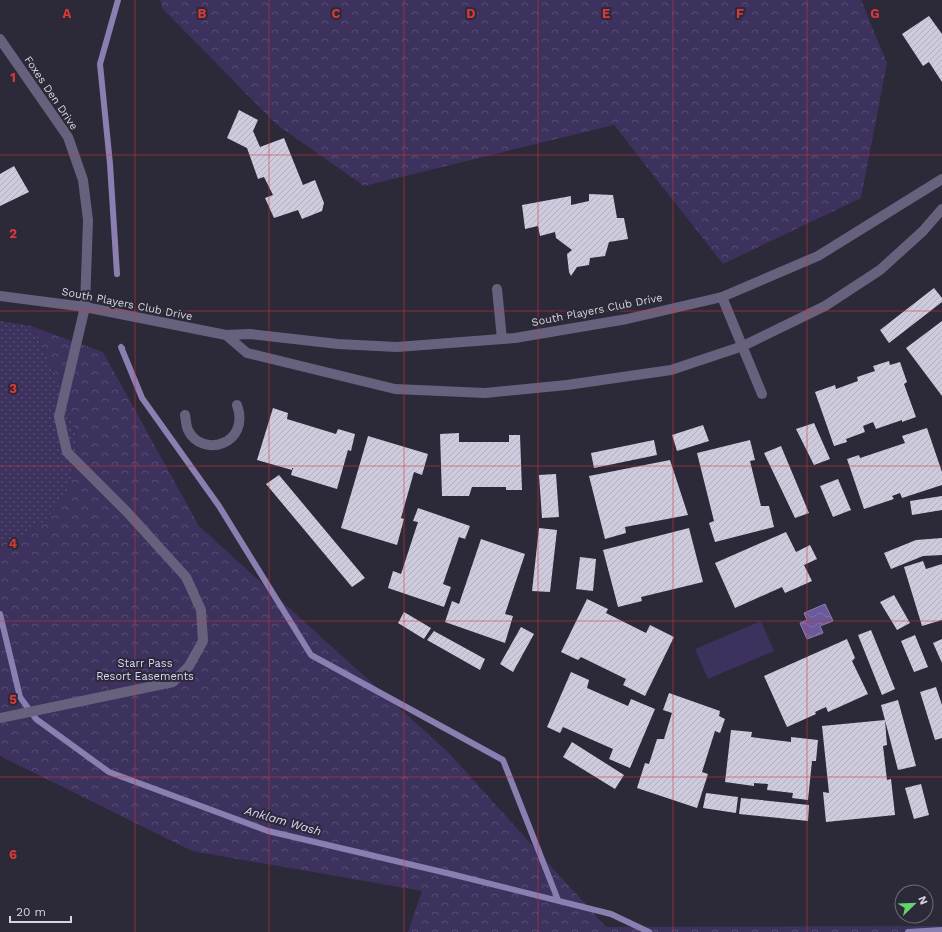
<svg xmlns="http://www.w3.org/2000/svg" width="942" height="932" font-family="'Work Sans',sans-serif">
  <style>
    .grass { fill: url(#grass-dots) }
    .park { fill: url(#park-crowns) }
    .garden { fill: #3d315d }
    .water { fill: url(#water-waves); stroke: #8b7eb0 }
    .lines { fill: none; stroke-linecap: round; stroke-linejoin: round }
    .stream { stroke: #8b7eb0; stroke-width: 6 }
    .building { fill: url(#building-hatch) }
    .service { stroke: #67617e; stroke-width: 10 }
    .minor { stroke: #67617e; stroke-width: 10 }
    .tertiary { stroke: #67617e; stroke-width: 10 }
    .grid { fill: none; stroke: #d6393a; stroke-width: 1; stroke-opacity: 0.55 }
    .labels { text-anchor: middle; dominant-baseline: central; stroke-width: 4; stroke-linejoin: round; paint-order: stroke }
    .street-label { font-size: 11px; fill: #d7d5df; stroke: #2c2938 }
    .park-label { font-size: 11px; fill: #ddd6fd; stroke: #2c2938 }
    .water-label { font-size: 12px; font-style: italic; fill: #ddd5fc; stroke: #2c2938 }
    .grid-label { font-size: 13px; text-anchor: middle; font-weight: bold; fill: #d6393a; stroke: #2c2938; stroke-width: 4; stroke-linejoin: round; paint-order: stroke }
  </style>
  <defs>
    <pattern id="grass-dots" width="8" height="8" patternUnits="userSpaceOnUse"><rect width="8" height="8" fill="#3d315d"/><path d="M2 2h.1M6 6h.1" fill="none" stroke="#584e74" stroke-width="1.8" stroke-linecap="round"/></pattern>
    <pattern id="park-crowns" width="20" height="18" patternUnits="userSpaceOnUse"><rect width="20" height="18" fill="#3d315d"/><path d="M2 6a3 3 0 1 1 6 0M12 15a3 3 0 1 1 6 0" fill="none" stroke="#584e74"/></pattern>
    <pattern id="water-waves" width="16" height="10" patternUnits="userSpaceOnUse"><rect width="16" height="10" fill="#6b599c"/><path d="M0 5q4-4 8 0t8 0" fill="none" stroke="#7f70a9"/></pattern>
    <pattern id="building-hatch" width="6" height="6" patternUnits="userSpaceOnUse"><rect width="6" height="6" fill="#cecbde"/><path d="M-1 1l2-2M0 6l6-6M5 7l2-2" fill="none" stroke="#b2afbf"/></pattern>
  </defs>
  <rect width="100%" height="100%" fill="#2c2938"/>
  <path class="grass" d="M0 321 31 326 62 386 78 443 68 493 44 522 16 539 0 541Z"/>
  <path class="park" d="M160 0H861L887 63 861 198 723 264 614 125 364 186 276 124 163 9Z
    M31 326 103 352 199 526 449 753 606 927 942 926V932H408L422 891 192 851 0 756V541L16 539 44 522 68 493 78 443 62 386Z"/>
  <path class="garden" d="M761 621 774 651 708 679 695 649Z"/>
  <path class="water" d="M825 604 833 621 820 626 823 633 807 639 800 623 807 620 804 613Z"/>
  <g class="lines">
    <path class="stream" d="M117 274 110 164 100 64 118 0
      M122 348 121 347 142 398 219 506 311 655 503 760 558 900
      M0 614 20 697 36 719 109 772 268 831 451 874 611 914 649 932
      M908 932 942 930"/>
  </g>
  <path class="building" d="M929 16 942 34V82L929 62 923 66 902 34Z
    M239 110 258 120 253 131 260 147 284 138 303 185 315 180 324 203 322 211 302 219 298 210 274 218 265 198 273 195 264 177 258 179 247 148 227 138Z
    M14 166 29 192 0 206V174Z
    M589 194 613 195 617 218H624L628 239 609 242 605 256 590 258 589 265 577 267 571 276 569 272 567 254 572 250 556 238 555 232 540 236 538 226 525 229 522 205 571 196V205L589 201Z
    M934 288 942 298V302L889 343 880 330Z
    M942 321V396L906 348Z
    M889 361 890 365 900 362 907 382 904 384 916 417 902 422V420L876 429 873 422 863 426 865 432 846 439 847 442 834 446 815 392 835 385 836 389 858 381 857 377 875 371 873 366Z
    M273 408 288 413 287 419 336 434 338 429 355 434 351 451 348 450 337 489 291 475 293 468H292V470L257 460Z
    M814 423 830 459 814 465 796 429Z
    M703 425 709 441 677 451 672 435Z
    M927 428 942 472V485L902 498 900 493 892 496 894 499 864 509 847 459 859 455 860 458 905 443 902 436Z
    M459 433V442H509V435H520L522 490H506V487H472L469 496H442L440 434Z
    M368 436 428 454 422 475 414 472 401 518 404 519 397 545 341 528Z
    M654 440 657 455 594 468 591 453Z
    M750 440 755 460 750 461 761 506H769L774 527 715 542 709 523 714 521 697 453Z
    M781 446 809 513 795 518 764 453Z
    M670 460 688 515 625 527 626 533 605 539 589 476Z
    M556 474 559 517 542 518 539 475Z
    M279 475 365 578 352 587 266 484Z
    M838 479 851 510 833 517 820 486Z
    M942 496V510L912 515 910 501Z
    M418 508 470 526 465 539 459 537 443 584 451 587 444 607 388 588 393 571 401 574 418 522 413 521Z
    M539 528 557 530 550 592 532 591Z
    M689 528 703 582 641 597 642 601 618 607 603 550Z
    M786 532 796 552 810 545 817 559 804 565 812 581 785 593 782 587 735 608 715 563Z
    M942 538V555L923 556 891 569 884 553 916 540Z
    M481 539 525 554 505 614 513 616 505 643 445 622 452 601 459 604Z
    M580 557 596 559 593 591 576 589Z
    M923 561 926 569 942 564V620L922 626 904 567Z
    M894 595 910 623 897 630 880 602Z
    M587 599 608 609 606 613 646 633 650 625 674 637 645 696 623 685 626 679 581 657 578 660 561 652Z
    M404 612 431 628 424 639 398 623Z
    M521 627 534 634 513 672 500 664Z
    M871 630 895 689 882 695 858 635Z
    M434 631 485 659 480 670 427 640Z
    M915 635 928 667 914 672 901 641Z
    M847 639 855 658 852 661 868 694 828 712 826 707 815 712 816 714 787 727 764 676Z
    M942 639V663L933 643Z
    M571 672 589 680 587 688 628 706 631 699 655 709 630 768 609 759 613 749 563 727 560 733 547 727Z
    M936 687 942 705V738L935 740 920 692Z
    M669 693 720 711 719 716 725 719 720 733 715 731 702 772 708 774 697 808 637 788 645 763 649 764 657 739H664L672 713 663 710Z
    M898 700 916 766 898 770 881 705Z
    M885 720 887 745 883 746 887 780 891 779 895 815 826 822 823 792 829 793 822 726Z
    M731 730 752 732 751 737 791 742V737L818 740 816 761H812L808 800 792 798 793 793 767 790 768 784 754 783V786L725 782Z
    M572 742 624 775 615 789 563 757Z
    M921 784 929 815 914 819 905 788Z
    M706 793 738 797 736 813 703 808Z
    M741 798 809 805 808 821 739 814Z"/>
  <g class="lines">
    <path class="service" d="M722 297 762 394
      M185 415C186 420 186 426 188 430 202 459 251 444 237 405
      M0 718 173 682 189 666 203 641 201 610 186 577 127 512 67 452 59 417 85 307"/>
    <path class="minor" d="M0 39 68 137 83 180 88 220 85 307
      M497 289 502 339"/>
    <path class="tertiary" d="M0 296 85 307 226 335 250 334 338 344 397 347 515 338 627 319 722 297 818 256 942 179
      M226 335 247 353 395 389 485 393 567 385 671 370 743 346 825 306 880 270 923 231 942 209"/>
  </g>
  <path class="grid" d="M135 0V932M269 0V932M404 0V932M538 0V932M673 0V932M807 0V932M0 155H942M0 311H942M0 466H942M0 621H942M0 777H942"/>
  <g class="labels">
    <g class="street-label">
      <text transform="translate(51 93) rotate(56)">Foxes Den Drive</text>
      <text transform="translate(127 304) rotate(11)">South Players Club Drive</text>
      <text transform="translate(597 310) rotate(-11)">South Players Club Drive</text>
    </g>
    <g class="park-label">
      <text x="145" y="663">Starr Pass<tspan x="145" dy="13">Resort Easements</tspan></text>
    </g>
    <g class="water-label">
      <text transform="translate(283 821) rotate(16)">Anklam Wash</text>
    </g>
  </g>
  <g class="grid-label">
    <text x="67" y="18">A</text>
    <text x="202" y="18">B</text>
    <text x="336" y="18">C</text>
    <text x="471" y="18">D</text>
    <text x="606" y="18">E</text>
    <text x="740" y="18">F</text>
    <text x="875" y="18">G</text>
    <text x="13" y="82">1</text>
    <text x="13" y="238">2</text>
    <text x="13" y="393">3</text>
    <text x="13" y="548">4</text>
    <text x="13" y="704">5</text>
    <text x="13" y="859">6</text>
  </g>
  <g transform="translate(914 904) rotate(67)"><circle r="19" fill="#2c2938" stroke="#706e7b"/>
  <path d="M0-3L7 15L0 10L-7 15Z" fill="#63d469"/>
  <text y="-6" font-size="11" font-weight="bold" text-anchor="middle" fill="#d7d5df">N</text>
  </g>
  <path d="M10 916v6h61v-6" fill="none" stroke="#d7d5df" stroke-width="2"/>
  <text x="16" y="916" font-size="12" fill="#d7d5df" stroke="#2c2938" stroke-width="3" paint-order="stroke">20 m</text>
</svg>
